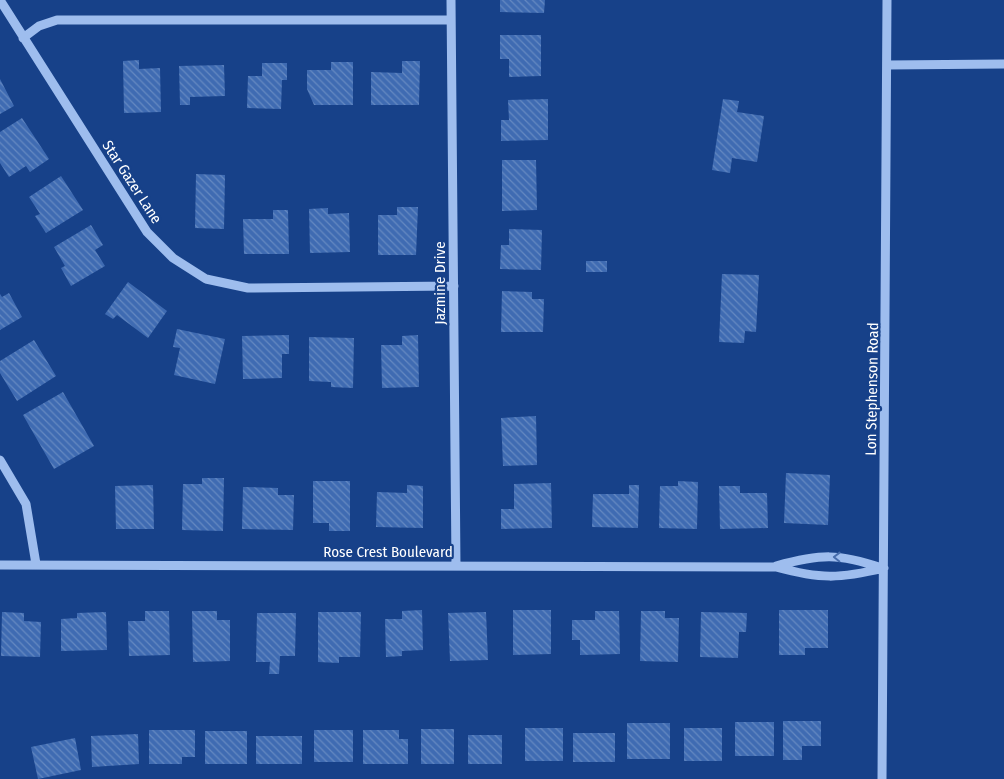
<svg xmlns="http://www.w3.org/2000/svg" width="1004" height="779" font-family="'Fira Sans Condensed',sans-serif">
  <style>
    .building { fill: url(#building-back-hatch) }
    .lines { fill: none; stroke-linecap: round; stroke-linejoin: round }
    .minor { stroke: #9ebdee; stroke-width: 9 }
    .oneway { stroke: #466cac }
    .labels { text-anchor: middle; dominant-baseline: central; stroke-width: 4.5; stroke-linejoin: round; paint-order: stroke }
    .street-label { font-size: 15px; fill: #fff; stroke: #174189 }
  </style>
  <defs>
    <pattern id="building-back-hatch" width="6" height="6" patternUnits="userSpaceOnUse" patternTransform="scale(1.25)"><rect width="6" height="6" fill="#3f6bb2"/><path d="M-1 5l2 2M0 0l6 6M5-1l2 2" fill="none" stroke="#6589c1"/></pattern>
  </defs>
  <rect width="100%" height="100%" fill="#174189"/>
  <path class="building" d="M500 0H545L544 13 500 12Z
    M500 35H541V76L509 77V59H500Z
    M139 60V69L160 68 161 112 124 113 123 61Z
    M402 61H420L419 105H371V72L402 73Z
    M331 62H353V105H314L307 89V70H331Z
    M262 63H287V80H282L281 109 247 108 248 76H262Z
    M224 65 225 96 190 97V105H180L179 66Z
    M0 79 14 106 0 114Z
    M548 99V140L501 141V120H509L508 100Z
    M723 99 739 101 737 112 764 116 757 162 732 158 730 173 712 170Z
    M22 118 49 159 30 172 26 166 9 177 0 163V132Z
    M502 160H536L537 210 502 211Z
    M196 174 225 175 224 229 195 228Z
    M61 176 83 210 46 233 35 216 40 214 29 197Z
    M397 207H418L416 255H378V215H397Z
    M328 208V214L349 213 350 252 310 253 309 209Z
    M273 210H288L289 254H244L243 219H273Z
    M91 225 103 245 95 250 105 266 71 286 61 268 65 266 54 247Z
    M509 229 542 230 541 270 500 269 501 245H509Z
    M586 261H607V272H586Z
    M722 274 759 275 756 332 745 331 744 343 719 342Z
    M128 282 167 311 148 338 117 315 113 319 105 314Z
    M502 291 532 292V299H544L543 332H501Z
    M9 293 22 317 0 330V294L2 297Z
    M177 329 225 339 215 384 174 375 180 348 173 347Z
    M289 335V354H282V378L243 379 242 336Z
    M418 335 419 387 382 388 381 345H402V336Z
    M309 337 354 338 353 388 331 387V382L309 381Z
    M34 340 56 376 17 401 0 373V361Z
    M63 392 94 446 54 469 23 415Z
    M536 416 537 465 503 466 501 418Z
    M786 473 830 475 828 525 784 523Z
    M202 478H224L223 531 182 530 183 484H202Z
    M313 481H350V531H329V523H313Z
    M678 481 698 482 697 529 659 528 660 486H678Z
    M551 483 552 528 501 529V509H514V484Z
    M153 485 154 529H116L115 486Z
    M407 485 423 486V528L376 527 377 492 407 493Z
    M629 485H639L638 528 592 527 593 494H629Z
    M719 486H740V493H767L768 528 720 529Z
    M243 487 278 488V495H294L293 530 242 529Z
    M422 610 423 650 402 651V656L386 657 385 619H402V611Z
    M513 610H551V654L513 655Z
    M779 610H828V648H805V655H779Z
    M145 611H169L170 655 129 656 128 621H145Z
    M192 611H217V620H230V661L193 662Z
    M595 611H619L620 654 580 655V640H572V620H595Z
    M641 611H665V618H679L678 662 640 661Z
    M2 612 24 613V621L41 622 40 657 1 656Z
    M106 612 107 650 61 651V619L77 618V613Z
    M318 612H361L360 657H339V663L318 662Z
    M486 612 488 660 450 661 448 613Z
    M701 612 747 613 746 632H739L738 658 700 657Z
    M257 613H296L295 656H280L279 674H269L270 662H256Z
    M783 721H821V746H802V760H783Z
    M735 722H774V756H735Z
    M627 723H670V759H627Z
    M525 728H563V761H525Z
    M684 728H722V761H684Z
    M421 729H454V764H421Z
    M149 730H195V757H182V764H149Z
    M314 730H353V762H314Z
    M363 730H399V739H408V764H363Z
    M205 731H247V764H205Z
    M573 733H615V762H573Z
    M138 734 139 764 92 767 91 736Z
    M468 735H502V764H468Z
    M256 736H302V764H256Z
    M75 738 81 770 38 779 31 747Z"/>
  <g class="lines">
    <path class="minor" d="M0 0 147 232 173 258 206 279 248 288 454 286
      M451 0 456 566
      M23 38 39 26 57 20H451
      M887 65 1004 64
      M0 460 26 504 36 564
      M0 565 776 567C820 579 839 579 884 568
      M776 566C821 554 838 553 882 568
      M882 779 887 0"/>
  </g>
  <defs><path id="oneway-chevron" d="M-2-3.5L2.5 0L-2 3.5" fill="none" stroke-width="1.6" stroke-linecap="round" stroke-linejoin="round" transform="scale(1.25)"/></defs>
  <use class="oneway" href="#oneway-chevron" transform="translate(837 557) rotate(-179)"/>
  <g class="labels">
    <g class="street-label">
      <text transform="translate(132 182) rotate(57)">Star Gazer Lane</text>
      <text transform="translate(440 283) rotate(-90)">Jazmine Drive</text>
      <text transform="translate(872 389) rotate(-89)">Lon Stephenson Road</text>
      <text x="388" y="552">Rose Crest Boulevard</text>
    </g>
  </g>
</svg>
